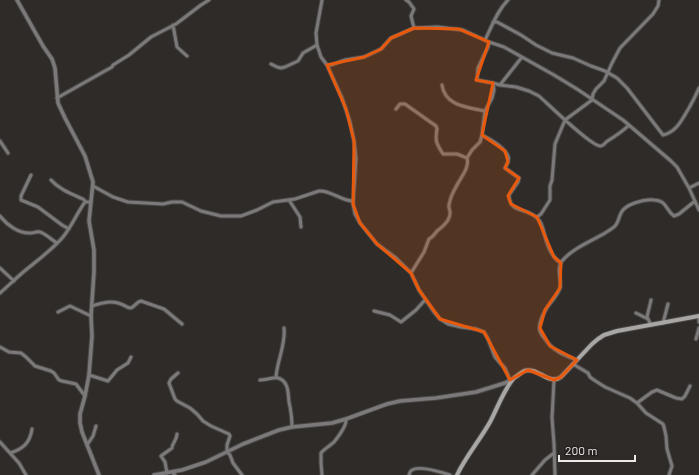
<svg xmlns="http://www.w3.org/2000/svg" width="699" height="475" font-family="Barlow,sans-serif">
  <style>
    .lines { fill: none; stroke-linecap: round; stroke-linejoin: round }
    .minor-casing { stroke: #494644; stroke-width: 5 }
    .tertiary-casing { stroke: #494644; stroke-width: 5.5 }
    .secondary-casing { stroke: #494644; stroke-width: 6 }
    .minor { stroke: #7b797a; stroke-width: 3 }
    .tertiary { stroke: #7b797a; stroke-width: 3.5 }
    .secondary { stroke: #a9a6a6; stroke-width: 4 }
    .marked { fill: #e8590c; fill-opacity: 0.2; stroke: #e8590c; stroke-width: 3; stroke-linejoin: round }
  </style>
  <rect width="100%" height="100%" fill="#2e2b29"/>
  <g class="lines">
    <defs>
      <path id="minor" d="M322 0 316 33 317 45 321 57 327 65 342 98 350 122 354 141 356 158 353 204 355 214 360 223 377 244 396 258 411 273 419 290 434 312 440 319 448 324 461 327 476 329 484 332 488 339 495 357 500 363 505 368 510 380
        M406 0 409 2 414 9 411 16 414 28
        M493 22H497L521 35 536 45 552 53 573 58 591 66 605 71 617 78 627 88 663 135C677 132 682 119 689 108 693 101 696 95 699 88
        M173 25 177 47 187 56
        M485 40C492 26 497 11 508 0
        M489 42 488 47 478 68 477 80 493 83 500 85 516 87 529 91 539 96C548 104 593 148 601 146 602 146 606 143 606 142 614 137 622 132 628 126
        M271 64 277 67 281 68 285 67 298 61 303 53 317 45
        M327 65H331L345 60 364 57 381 49 391 38 414 28 438 27 463 30 489 42 504 47 554 75 577 89 623 120 671 161 677 167 689 188 699 210
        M442 85C445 106 467 107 485 111
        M500 85 522 57
        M57 98 112 67 113 65 129 55 151 37 176 24 201 5 209 0
        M396 109 400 104H405L436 126 437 129C435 141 436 143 443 154H457L467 158
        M482 135C490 139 504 147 508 156 510 160 507 164 505 168L519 178 518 182 509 195C510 215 527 206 538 219 542 223 543 228 544 233 547 244 551 257 561 263
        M0 141 8 153
        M31 175 21 196V200L38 207 62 225 69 229
        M51 180C60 190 72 194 83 199L86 202
        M93 186 113 197 128 202 163 204 172 202H182L201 211 221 216H241L257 210 273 202 295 199 319 191C331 190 341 201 353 201
        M689 188 699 183
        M289 200 300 217 301 227
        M0 216C7 225 19 234 31 233 34 233 37 231 40 232 46 234 52 240 57 243
        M537 217 541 214 550 200V186L552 180 555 144 565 120 592 100 593 94 596 89 604 81 612 63 620 48 653 14 658 6 659 0
        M0 268 14 281
        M411 273 424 252 429 239C433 237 434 235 437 231 442 227 445 225 448 220 453 211 448 211 449 205 450 199 453 192 456 187 460 178 470 168 467 158L472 150 480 142 482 135 485 111 492 98 494 90 493 83
        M0 293C7 287 14 280 21 274 35 262 51 251 63 237 72 226 77 213 85 202H90
        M651 300 647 317 651 325
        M92 306C102 303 111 300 121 304 124 305 128 308 130 308 134 308 136 302 141 301L164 309 182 324
        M374 311 390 315 401 322 416 310 425 300
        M58 312 70 306 91 316
        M636 313 648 319
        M699 316V322
        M663 323 668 304
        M696 339 699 328
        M0 347 9 352 21 353 26 357 35 366 51 371 54 373 59 380 62 381 76 384 85 396
        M577 360C564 355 553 351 545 339 543 337 541 334 540 331 538 326 542 316 545 311 549 303 557 297 560 288 562 280 556 269 562 261 573 248 590 242 605 233 608 231 612 229 615 226 618 223 619 217 621 213 625 204 644 199 654 200 668 201 665 210 674 216L679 214 695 201
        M573 364 588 373 590 377 594 380 605 387 630 398 637 403 646 413 663 424 664 427 666 436 667 449 672 466 669 475
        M178 373 171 379 169 383 175 399 177 401 190 408 197 414 203 421 211 426 229 434 230 436 227 445V452L230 455 233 463 242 475
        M89 375 108 381 117 370 128 363 131 357
        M276 377C277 361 286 344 284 328
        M260 380C265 380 274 377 278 378 289 381 288 394 289 402 291 411 292 418 292 427
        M554 380 552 418 554 444 555 475
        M637 403 652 392 657 390 676 398 682 399 685 396 690 386
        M0 442 19 463 26 475
        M87 445 93 436 96 426
        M10 453C23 449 30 443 32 429
        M172 472 175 475
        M167 473 165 462 161 456 172 448C172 443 177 440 177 434
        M322 475 321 463V453C325 448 330 446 334 442 338 437 347 426 346 419
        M409 475C410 472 410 471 412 470 420 465 441 472 450 475
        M532 475 545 460 554 453"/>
      <path id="tertiary" d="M17 0 43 46 52 59 55 68 58 103 65 118 85 156 93 182 89 221 94 250V272L91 316 92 336 89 375 85 396 80 414V423L82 432 99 475
        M154 475 182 470 206 462 243 444 279 430 292 427 332 423 346 419 387 404 400 401 436 398 476 392 505 383 512 379"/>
      <path id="secondary" d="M457 475C466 456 480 440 490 422 497 409 504 389 514 378 517 376 521 373 524 371 537 366 549 386 561 377L592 344 598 339 604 335 617 331 699 316"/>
    </defs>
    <use href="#minor" class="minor-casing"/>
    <use href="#tertiary" class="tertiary-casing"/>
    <use href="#secondary" class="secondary-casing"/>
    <use href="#minor" class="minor"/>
    <use href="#tertiary" class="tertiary"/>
    <use href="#secondary" class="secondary"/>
  </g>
  <path class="marked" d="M414 28 459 29 489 42 476 80 493 83 482 135 505 151 508 162 505 168 519 178 508 196 511 204 537 217 554 257 561 263 560 288 545 310 540 328 550 346 577 360 561 377 554 380 528 370 510 380 484 332 440 319 419 290 411 273 377 244 360 223 353 204 354 141 346 109 327 65 364 57 381 49 391 38Z"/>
  <path d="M559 455v6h76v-6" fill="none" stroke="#ece9e9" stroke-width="2"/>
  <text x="565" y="455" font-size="12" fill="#ece9e9" stroke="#242120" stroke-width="3" paint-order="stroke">200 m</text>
</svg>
